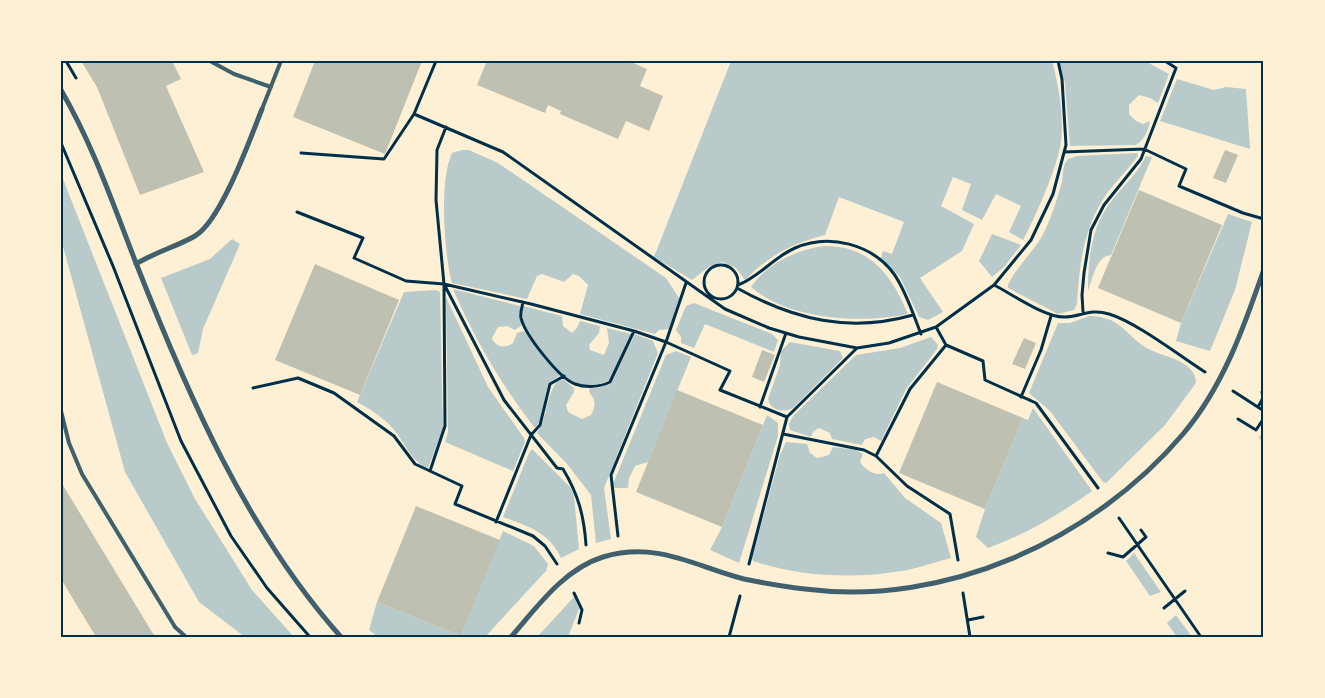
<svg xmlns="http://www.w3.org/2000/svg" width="1325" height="698" font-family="'Playfair Display',serif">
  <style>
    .green { fill: #b9caca }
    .building { fill: #bec0b2 }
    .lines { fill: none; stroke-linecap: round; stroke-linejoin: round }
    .path { stroke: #003049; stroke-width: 3 }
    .service { stroke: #3f606c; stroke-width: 4 }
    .minor { stroke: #3f606c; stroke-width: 5 }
    .neatline { fill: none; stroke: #003049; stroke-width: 2 }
  </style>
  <rect width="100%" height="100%" fill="#fdf0d5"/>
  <path class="green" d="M731 61H1052C1059 87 1064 115 1061 142 1057 168 1036 216 1023 240L1009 232 1021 206 996 194 982 220 962 210 971 184 953 177 941 206 974 224 962 251 920 278 943 312 928 320 919 317 900 277 881 258 883 251 892 254 904 222 839 197 825 235C791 244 770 255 745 280L736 268 723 262 710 266 692 280 654 257Z
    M1059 61H1145L1169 74 1158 103 1150 98 1139 95 1129 105V114L1136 121 1143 124 1150 121C1148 131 1145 139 1136 145L1070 146 1065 83Z
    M1177 79 1214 90 1226 87 1246 89 1250 149 1160 121Z
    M462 150H469L498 163 666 278 679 298 669 329 659 330 655 334 580 314 588 285 579 276 573 274 564 282 542 274 537 276 527 299 452 283C444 254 439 180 452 153Z
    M1137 153 1138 156C1128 169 1117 180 1108 192 1084 225 1079 265 1077 304L1074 310 1058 314 1008 288C1005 281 1035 249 1041 238 1050 222 1056 203 1061 185 1064 176 1061 167 1068 159L1077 156Z
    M1146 156 1152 157 1111 255C1096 256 1093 278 1088 291 1088 258 1091 226 1113 199 1125 184 1137 174 1146 156Z
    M61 174 167 443 195 499 252 590 294 637H245L199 602 125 472 61 239Z
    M1228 214 1252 222 1235 290 1210 351 1176 341 1181 323Z
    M992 234 1021 245 1004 267 992 277 979 261Z
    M232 239 240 244 203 329 198 353 192 355 161 278 210 259Z
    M825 246C871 246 892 276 908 314 862 324 788 320 751 287 767 263 798 249 825 246Z
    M453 289 520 306 521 326 515 330 507 326 498 327 492 338C495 347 505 349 513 343L517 333 524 331 545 360 560 375 549 383 539 422 535 428C502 386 474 338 453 289Z
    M436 290 440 292 443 429 428 468C412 463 405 443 395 431 384 418 372 410 357 402L404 292Z
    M446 297 488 387 524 438 525 442 513 471 445 442 448 432Z
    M694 303 772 334 778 340 774 352 705 324 694 348 681 343V337L676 330 686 306Z
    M523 306 562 316 563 326 572 333 577 328 580 321 600 326 599 333 589 345 590 350 604 355 609 343 607 328 631 334 610 380C600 385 586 387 576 383 559 376 529 338 523 321 522 316 523 311 523 306Z
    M1089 316C1119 316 1124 333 1145 347 1160 357 1196 359 1196 383L1165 425 1106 483 1103 482 1050 411 1029 393 1058 323H1070Z
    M635 334 653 341 658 353 604 488 611 539 596 543 591 495 567 464 537 433C548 417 546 393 558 381L563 379 574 388V392L566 405 568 412 582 419 591 415C596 406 596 400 589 392L590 388H598L611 384Z
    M931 337 938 345 937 349 906 389 881 441 874 437 865 439 862 445 832 439 830 433 819 428 813 432 811 437 790 430 789 424 793 416 856 355 900 348Z
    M790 342 840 351 843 358 793 408C783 413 771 411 768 399L780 365 781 351Z
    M676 351 691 357 648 462 635 466 629 478 628 488H615L613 484 666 355Z
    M1033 408 1092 491C1059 515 1026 534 988 548L976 537 985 509 1023 418 1028 420Z
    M767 415 778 423V436L739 563 710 550 722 527Z
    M786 442 807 444 810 453 817 458 829 455 833 447 856 450 863 454 860 462C864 469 876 477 884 473L905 498 941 523 951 558C932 563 913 570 895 572 848 579 798 576 753 561L752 558 780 455Z
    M532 449 570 487 574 496 579 549 561 558C549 532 527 526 503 517L529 453Z
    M503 531 534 546 548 564 546 571 485 637H378L369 630 377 602 461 636Z
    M1134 553 1161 592 1150 596 1126 561Z
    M574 597 579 609 568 637H537Z
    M1176 615 1192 637H1177L1167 623Z"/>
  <path class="building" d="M81 61H172L181 79 166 86 204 172 140 195 97 87Z
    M315 61H422L385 154 293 117Z
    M487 61H629L647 69 640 86 663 96 649 131 626 121 618 139 560 114 561 111 548 105 545 113 477 85Z
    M1225 150 1238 155 1226 183 1213 178Z
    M1139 190 1222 225 1181 323 1098 288Z
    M315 264 399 300 360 395 275 360Z
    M1024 338 1036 343 1025 369 1012 364Z
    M762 350 775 355 764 382 752 377Z
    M937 382 1023 418 985 509 899 473Z
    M677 390 763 425 722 527 636 492Z
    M1264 430V441L1259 438Z
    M61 482 152 632 156 637H96L61 579Z
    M416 506 500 540 461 636 377 602Z"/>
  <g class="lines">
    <path class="path" d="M66 61 76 78
      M436 61 414 114 503 152 725 309 769 328 799 337 857 348 889 343 936 327 994 285 1031 240 1053 194 1066 145 1062 79 1058 61
      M446 127 437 150 436 200 444 284 504 400 557 468 563 469C578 494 584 515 586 545
      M61 143 113 266 181 441 231 536 267 588 310 637
      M1064 152 1144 149 1186 169 1179 186 1243 213 1264 219
      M301 153 384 159 414 114
      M297 212 363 238 354 258 406 281 444 284 531 304 634 331 666 342 730 371 720 390 787 417
      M704 282a17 17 0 1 1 34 0a17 17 0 1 1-34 0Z
      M738 285C759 277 774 257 795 248 829 233 872 244 894 274 906 291 913 314 921 334
      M994 285C1012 294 1044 317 1064 317 1080 317 1090 308 1109 314 1136 322 1180 356 1205 372
      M737 288C794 320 850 333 913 315
      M523 302C522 307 520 313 521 318 525 335 559 378 575 384 586 388 600 387 610 382L634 331
      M1083 312 1082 295 1084 273 1091 230 1104 205 1141 159 1176 68 1165 61
      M936 327 946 345 983 361 985 380 1036 403 1098 488
      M253 388 298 378 334 393 394 436 415 464 462 486 455 504 533 536 545 546 557 564
      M1233 391 1264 411
      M1021 397 1041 350 1051 316
      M760 407 786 333
      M1258 407 1263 398 1262 392
      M1238 419 1256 430 1264 418
      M783 434 864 450 876 456 907 486 950 514 958 560
      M876 456 910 389 946 345
      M430 471 445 426 444 285
      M1119 518 1201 637
      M496 522 531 435 540 425 550 384 564 376
      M618 536 611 475 666 342 686 283
      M1108 553 1123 557 1146 537 1141 530
      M749 564 787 417 857 348
      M574 593 582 610 579 623
      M963 593 970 637
      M1164 608 1185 591
      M968 620 983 617
      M729 637 740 596"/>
    <path class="service" d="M210 61 234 74 271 87
      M262 109 281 61
      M61 411 69 443 82 474 175 627 186 637"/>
    <path class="minor" d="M61 90C93 145 113 204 136 263 187 393 247 532 341 637
      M136 264C155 252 176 247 195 236 221 221 250 139 262 109
      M511 637C537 607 564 569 603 557 657 541 694 566 744 579 764 583 785 587 805 589 945 607 1092 541 1183 434 1223 387 1244 327 1264 269"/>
  </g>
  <rect width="1325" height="698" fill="none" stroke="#fdf0d5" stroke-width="125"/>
  <rect x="62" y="62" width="1200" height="574" class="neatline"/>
</svg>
